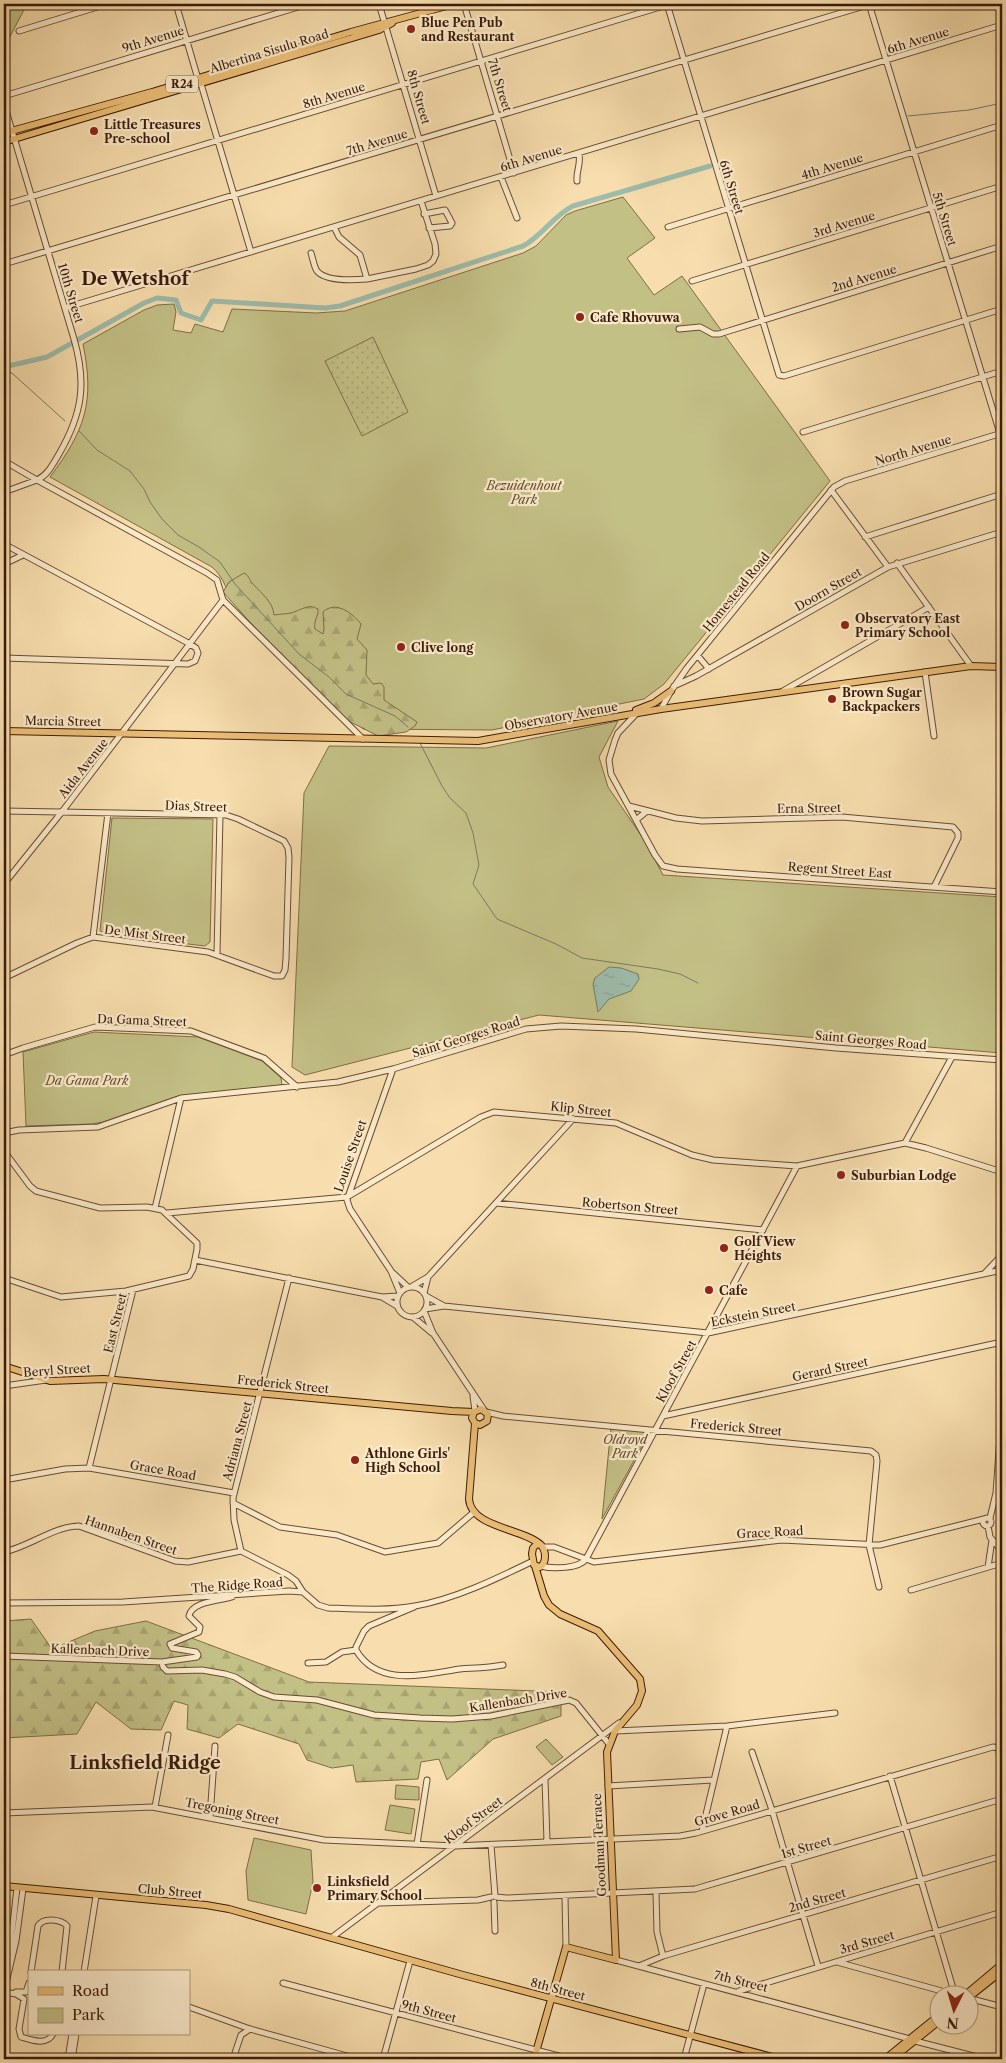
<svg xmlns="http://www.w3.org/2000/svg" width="1006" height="2063" font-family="'Libre Caslon Text',serif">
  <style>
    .green { fill: #c3c086; stroke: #7f6d47 }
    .forest { fill: url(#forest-firs); stroke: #7f6d47 }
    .garden { fill: url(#garden-dots); stroke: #7f6d47 }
    .water { fill: url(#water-ripples); stroke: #767b6a }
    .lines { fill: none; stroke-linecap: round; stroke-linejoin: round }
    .stream { stroke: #767b6a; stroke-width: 1 }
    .canal { stroke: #9dbcab; stroke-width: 5 }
    .minor-casing { stroke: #6a4b32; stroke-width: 7 }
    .major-casing { stroke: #3b1a08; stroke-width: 8 }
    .minor { stroke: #faeaca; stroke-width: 5 }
    .major { stroke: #ecbf77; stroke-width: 6 }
    .poi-dot { fill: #8f2418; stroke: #faeaca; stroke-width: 2 }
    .labels { text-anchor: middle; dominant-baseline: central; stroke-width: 4.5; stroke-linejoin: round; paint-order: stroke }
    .shield { fill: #faeaca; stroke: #745842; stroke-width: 1 }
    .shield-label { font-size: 11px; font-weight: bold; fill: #3b1a08 }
    .poi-label { font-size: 12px; font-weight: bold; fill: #3b1a08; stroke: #faeaca; text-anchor: start }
    .street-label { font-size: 12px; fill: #3b1a08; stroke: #faeaca }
    .park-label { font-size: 12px; font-style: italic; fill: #644c2e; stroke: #faeaca }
    .district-label { font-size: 18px; font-weight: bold; fill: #3b1a08; stroke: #faeaca }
  </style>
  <defs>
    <pattern id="forest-firs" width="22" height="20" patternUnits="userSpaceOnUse" patternTransform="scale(1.25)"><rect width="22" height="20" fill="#c3c086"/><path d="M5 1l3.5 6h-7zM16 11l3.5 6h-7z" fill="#a8a472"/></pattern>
    <pattern id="garden-dots" width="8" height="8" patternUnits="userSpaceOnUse" patternTransform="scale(1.25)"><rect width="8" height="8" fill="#c3c086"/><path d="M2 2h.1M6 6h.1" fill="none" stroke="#a8a472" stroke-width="1.8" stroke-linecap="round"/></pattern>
    <pattern id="water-ripples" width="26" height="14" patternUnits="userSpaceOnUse" patternTransform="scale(1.25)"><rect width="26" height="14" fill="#9dbcab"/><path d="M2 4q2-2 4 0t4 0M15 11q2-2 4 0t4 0" fill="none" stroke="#88a192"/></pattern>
  </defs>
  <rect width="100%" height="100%" fill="#f8deae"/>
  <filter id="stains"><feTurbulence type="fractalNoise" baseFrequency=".004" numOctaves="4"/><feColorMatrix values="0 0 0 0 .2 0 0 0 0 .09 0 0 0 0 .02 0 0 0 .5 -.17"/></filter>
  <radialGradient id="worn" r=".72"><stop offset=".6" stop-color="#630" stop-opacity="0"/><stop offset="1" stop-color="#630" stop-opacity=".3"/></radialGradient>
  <path class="green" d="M4 4H27L4 48Z
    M623 197 655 238 627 258 654 295 682 276 830 481 664 684 644 699 492 730 363 729 230 599C226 586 222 576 212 567L50 477C85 430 95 403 83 344L144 310 157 305 174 304 176 312 173 330 191 333 195 324 223 332 232 309 316 313 345 311 523 253 536 246 566 215 575 211Z
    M618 721 599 757 608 787 645 841 663 875 1002 897V1053L539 1015 305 1075 292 1067 304 793 329 746 486 748Z
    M112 818 213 819 210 942 205 946 112 935 100 931Z
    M94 1032 198 1037 262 1061 281 1078 282 1085 178 1096 103 1122 92 1124 26 1126 23 1052Z
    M611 1427 650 1431 602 1519Z
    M546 1739 563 1757 552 1765 536 1747Z
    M396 1785 419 1787V1800L395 1799Z
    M390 1805 415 1809 411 1834 385 1830Z
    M254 1838 311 1850 313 1882 306 1914 248 1900 246 1871Z"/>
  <path class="forest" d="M244 573C250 576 249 581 254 585 262 594 273 602 274 615 280 614 286 614 291 613 302 610 308 603 318 609 319 616 313 621 315 629L323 634 324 629 323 612C336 600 352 613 361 624L357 639 367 650 366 675 373 684 381 683 384 687V700L417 722 415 726 406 732 378 736 339 716 267 641 223 592 229 582Z
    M31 1619 52 1649 95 1631 146 1621 309 1682 561 1692V1716L493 1739 447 1780 439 1759 421 1762 418 1779 356 1782 353 1765 332 1768 307 1760 299 1744 238 1724 219 1738 187 1729 188 1705 174 1701 161 1730 131 1729 96 1702 77 1734 4 1738V1621Z"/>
  <path class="garden" d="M373 337 408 412 362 436 325 361Z"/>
  <path class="water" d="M609 967 621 968 638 974 639 979 631 991 609 999 598 1012 593 984 595 978Z"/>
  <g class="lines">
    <path class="stream" d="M908 116 969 110 1002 103
      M4 369 13 374 65 421
      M79 431 97 450 130 471 144 489 150 502 162 519 178 535 199 547 220 562 235 584 299 654 329 677 346 694 395 716 408 727
      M420 743 442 786 450 798 466 813 473 833 479 865 473 884 497 919 556 944 582 958 658 969 680 974 698 983"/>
    <path class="canal" d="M4 367 47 357 144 303 157 298 176 300 181 313 201 320 212 301 325 308 340 306 523 246C542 236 553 216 573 206L710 166"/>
    <defs>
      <path id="minor" d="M176 4 198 79
        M379 4 436 196
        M464 4 514 173
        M667 4 779 375 784 376 1002 309
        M869 4 1002 440
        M19 31 107 4
        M201 84 251 252
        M4 96 308 4
        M4 104 74 339C87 384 82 414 59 454 53 464 48 475 37 480L4 461
        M501 177 517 218
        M577 181C576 170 581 166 579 154
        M4 205 670 4
        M424 214 445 210 452 223 450 226 429 228
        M334 227 339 237 360 255 367 279 416 269 428 265 433 261 436 254 435 244 421 201
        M668 227 1002 125
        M311 253C313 259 314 267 317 271 326 282 355 280 367 279
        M4 264 871 4
        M692 281 1002 186
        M65 308 1002 25
        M679 329 700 327 713 334H719L1002 246
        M803 432 1002 371
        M831 490 888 567
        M4 492 37 480 207 573 217 580 223 600
        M865 537 1002 494
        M4 544 190 644 196 648 198 653 195 661 188 664 4 658
        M897 563 971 666
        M4 564 23 555
        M223 600 363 739
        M698 656 709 669
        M925 672 934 736
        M674 686 696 676 888 567 1002 532
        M783 691 929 607
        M661 709 671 691 687 668 834 487 845 481 1002 433
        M636 714 618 733 615 740 609 760 611 774 655 855 663 866 677 869 1002 892
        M629 806 676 818 702 821 842 817 953 827 958 833V838L934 887
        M4 811 226 815 238 819 284 841 288 848 289 857 286 959 285 970 282 976H274L208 952 93 937 77 943 4 978
        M636 820 647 811
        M4 884 61 813 223 600
        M93 937 108 813
        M217 954 220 815
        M4 1055 23 1048 95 1027 191 1031 264 1058 297 1087
        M393 1069 347 1200 350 1209 391 1271 400 1293
        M4 1135 9 1132 19 1130 98 1127 181 1098 338 1082 393 1069 526 1029 561 1026 636 1029 836 1048 1002 1060
        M905 1143 952 1057
        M4 1151 30 1186 36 1191 100 1208 147 1207 162 1210 197 1243V1249L193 1269 189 1276 126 1291 61 1297 4 1278
        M496 1203 763 1230
        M155 1208 181 1098
        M167 1213 347 1197 481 1117 494 1112 616 1123 692 1155 713 1160 797 1166 905 1143 926 1148 1002 1172
        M195 1260 382 1297 398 1296
        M393 1273 408 1287
        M985 1273 1002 1255
        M397 1302a15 15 0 1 1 30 0a15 15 0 1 1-30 0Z
        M411 1287 428 1277 573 1119
        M424 1293 428 1277
        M426 1296 444 1306
        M382 1297 397 1306
        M425 1309 444 1306 708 1333 1002 1270
        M424 1311 433 1333 484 1410
        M413 1317 432 1333
        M4 1386 46 1380
        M473 1396 475 1411
        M486 1412 503 1416 871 1451 876 1455 877 1461 869 1545 879 1587
        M663 1416 1002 1342
        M89 1468 133 1290
        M4 1480 65 1469 89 1468 234 1493
        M233 1503 280 1527 337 1535 385 1552 438 1543 473 1513
        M983 1522a4 4 0 1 1 8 0a4 4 0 1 1-8 0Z
        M990 1518 996 1493 1002 1409
        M988 1526 990 1537 1002 1551
        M543 1547H554L594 1562 782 1540 880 1545 984 1519
        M241 1551 234 1520 233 1498 289 1278
        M4 1552C28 1547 55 1526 79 1526L175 1561 188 1562 241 1551 288 1575 296 1581 303 1592
        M541 1566C552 1569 579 1569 586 1559L797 1166
        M988 1567 992 1540
        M911 1590 1002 1563
        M4 1603 123 1602 289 1591 303 1592 318 1605 328 1608C356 1609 387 1611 415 1606 455 1599 496 1579 533 1561
        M414 1607 369 1626 364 1631 356 1647V1650C378 1688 426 1674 460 1669 474 1668 488 1668 503 1665
        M4 1656 162 1662 197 1657 198 1655 196 1652 172 1648 170 1644 199 1632 200 1627 189 1616C192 1601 220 1601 232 1597
        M162 1662 163 1667 167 1671 202 1670 225 1674 235 1677 260 1692 274 1697 317 1700 374 1715 420 1718 452 1719 491 1716 569 1700 576 1703 609 1744
        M308 1663 326 1662 342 1652 356 1650
        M615 1731 727 1726 835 1713
        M752 1752 772 1810 818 1966
        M890 1776 955 1995
        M545 1779 547 1842
        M608 1786 713 1780
        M155 1807 168 1735
        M4 1813 152 1807 324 1840 455 1846 680 1836 696 1833 993 1747 998 1748 1002 1762
        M210 1817 215 1746
        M702 1831 727 1726
        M417 1844 427 1780
        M491 1845 495 1896
        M656 1892 657 1932 663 1956
        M565 1896 566 1947
        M496 1897 506 1898 695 1889 1002 1799
        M494 1902 495 1931
        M380 1903 478 1900 491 1897
        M331 1938 619 1723
        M10 1951 17 1888
        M616 1960 910 2039
        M837 1962 956 1995
        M639 1966 663 1956 1002 1856
        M31 1972 38 1926C43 1917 61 1919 67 1926L62 1972
        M84 1972 96 1896
        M283 1983 570 2059
        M5 1987 16 1941 23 1889
        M739 1991 1002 1912
        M4 1992 16 1994 24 1999 19 2029 21 2037C31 2040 47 2046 53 2034
        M16 1992H26L29 1983
        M968 1998 1002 2007
        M189 2007 250 2029 358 2059
        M915 2041 985 2059
        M68 2059 72 2034
        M72 2059 76 2034
        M233 2059 241 2035 250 2029
        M383 2059 410 1961
        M684 2059 704 1984
        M1002 2059V2058"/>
      <path id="major" d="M4 133 152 92 351 32 454 4
        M4 142 379 30 392 23
        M636 710 654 703 671 691
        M4 731 478 741 661 709 971 666 1002 667
        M4 1366 50 1381 104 1379 452 1411 474 1412 481 1409 488 1414 487 1421 480 1425 475 1423 472 1418 474 1412
        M475 1423 469 1499C471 1528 523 1528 541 1545
        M537 1544 541 1545C546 1551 547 1562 540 1567L534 1565 532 1554 533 1548Z
        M4 1886 206 1905 229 1909 463 1975 780 2059
        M964 1996 1002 1964
        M968 1998 1002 1971
        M534 2059 566 1947 616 1960 607 1752 615 1731 637 1705 642 1691 640 1679 598 1631 560 1614 549 1605 544 1596 535 1566
        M885 2059 938 2016
        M892 2059 938 2022"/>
    </defs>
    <use href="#minor" class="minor-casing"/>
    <use href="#major" class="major-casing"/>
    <use href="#minor" class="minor"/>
    <use href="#major" class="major"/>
  </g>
  <g class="poi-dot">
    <circle cx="411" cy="29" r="5"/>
    <circle cx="94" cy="131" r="5"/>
    <circle cx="580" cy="317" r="5"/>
    <circle cx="845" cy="625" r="5"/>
    <circle cx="401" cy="647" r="5"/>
    <circle cx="832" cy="699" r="5"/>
    <circle cx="841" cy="1175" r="5"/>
    <circle cx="724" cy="1248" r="5"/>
    <circle cx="709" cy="1290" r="5"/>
    <circle cx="355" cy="1460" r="5"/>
    <circle cx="317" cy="1888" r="5"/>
  </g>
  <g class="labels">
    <rect class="shield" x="166" y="75.5" width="32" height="17" rx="4"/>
    <g class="shield-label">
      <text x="182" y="84">R24</text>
    </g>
    <g class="poi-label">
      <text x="421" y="22">Blue Pen Pub<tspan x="421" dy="14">and Restaurant</tspan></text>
      <text x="104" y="124">Little Treasures<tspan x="104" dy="14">Pre-school</tspan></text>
      <text x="590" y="317">Cafe Rhovuwa</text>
      <text x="855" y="618">Observatory East<tspan x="855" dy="14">Primary School</tspan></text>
      <text x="411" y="647">Clive long</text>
      <text x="842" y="692">Brown Sugar<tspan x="842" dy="14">Backpackers</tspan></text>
      <text x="851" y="1175">Suburbian Lodge</text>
      <text x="734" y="1241">Golf View<tspan x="734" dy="14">Heights</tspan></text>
      <text x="719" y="1290">Cafe</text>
      <text x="365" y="1453">Athlone Girls'<tspan x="365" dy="14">High School</tspan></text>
      <text x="327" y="1881">Linksfield<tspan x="327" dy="14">Primary School</tspan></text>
    </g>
    <g class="street-label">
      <text transform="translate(153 39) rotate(-17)">9th Avenue</text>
      <text transform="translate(918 40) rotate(-17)">6th Avenue</text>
      <text transform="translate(269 51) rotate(-17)">Albertina Sisulu Road</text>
      <text transform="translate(500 85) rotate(73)">7th Street</text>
      <text transform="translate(334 95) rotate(-17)">8th Avenue</text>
      <text transform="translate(419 97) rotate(74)">8th Street</text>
      <text transform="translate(377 142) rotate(-17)">7th Avenue</text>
      <text transform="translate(531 158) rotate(-17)">6th Avenue</text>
      <text transform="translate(832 166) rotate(-17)">4th Avenue</text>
      <text transform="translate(732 187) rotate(73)">6th Street</text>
      <text transform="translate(945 219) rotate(73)">5th Street</text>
      <text transform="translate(844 224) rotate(-17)">3rd Avenue</text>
      <text transform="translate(864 278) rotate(-17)">2nd Avenue</text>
      <text transform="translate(71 293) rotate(73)">10th Street</text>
      <text transform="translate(913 450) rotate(-17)">North Avenue</text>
      <text transform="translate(828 589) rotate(-30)">Doorn Street</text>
      <text transform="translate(736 592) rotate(-51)">Homestead Road</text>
      <text transform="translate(561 716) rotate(-10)">Observatory Avenue</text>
      <text transform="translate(63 721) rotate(1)">Marcia Street</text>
      <text transform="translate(83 768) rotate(-52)">Aida Avenue</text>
      <text transform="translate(196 806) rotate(2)">Dias Street</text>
      <text transform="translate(809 808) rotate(-1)">Erna Street</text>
      <text transform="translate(840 870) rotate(4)">Regent Street East</text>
      <text transform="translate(145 934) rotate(7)">De Mist Street</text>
      <text transform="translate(142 1020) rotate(2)">Da Gama Street</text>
      <text transform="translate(466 1037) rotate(-17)">Saint Georges Road</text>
      <text transform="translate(871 1040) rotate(5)">Saint Georges Road</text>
      <text transform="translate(581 1109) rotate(6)">Klip Street</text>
      <text transform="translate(350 1156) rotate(-71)">Louise Street</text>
      <text transform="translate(630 1206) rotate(5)">Robertson Street</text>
      <text transform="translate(753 1314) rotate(-11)">Eckstein Street</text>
      <text transform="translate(115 1323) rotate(-76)">East Street</text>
      <text transform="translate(830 1369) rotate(-12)">Gerard Street</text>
      <text transform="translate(57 1370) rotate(-4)">Beryl Street</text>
      <text transform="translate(676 1371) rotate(-61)">Kloof Street</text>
      <text transform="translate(283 1384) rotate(6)">Frederick Street</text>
      <text transform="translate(736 1427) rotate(5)">Frederick Street</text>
      <text transform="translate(237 1441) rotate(-75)">Adriana Street</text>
      <text transform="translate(163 1470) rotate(10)">Grace Road</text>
      <text transform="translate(770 1532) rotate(-3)">Grace Road</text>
      <text transform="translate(131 1535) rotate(19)">Hannaben Street</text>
      <text transform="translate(237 1585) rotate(-4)">The Ridge Road</text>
      <text transform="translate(100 1650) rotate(2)">Kallenbach Drive</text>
      <text transform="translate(518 1700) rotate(-9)">Kallenbach Drive</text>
      <text transform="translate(232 1811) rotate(11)">Tregoning Street</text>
      <text transform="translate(727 1813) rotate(-16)">Grove Road</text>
      <text transform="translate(473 1820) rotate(-37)">Kloof Street</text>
      <text transform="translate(599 1845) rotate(-93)">Goodman Terrace</text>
      <text transform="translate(806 1847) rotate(-16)">1st Street</text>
      <text transform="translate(170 1891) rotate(5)">Club Street</text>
      <text transform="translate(817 1900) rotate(-16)">2nd Street</text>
      <text transform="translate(867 1942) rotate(-16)">3rd Street</text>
      <text transform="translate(741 1981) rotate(14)">7th Street</text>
      <text transform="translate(558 1989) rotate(15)">8th Street</text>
      <text transform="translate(429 2011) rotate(15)">9th Street</text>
    </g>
    <g class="park-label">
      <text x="524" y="485">Bezuidenhout<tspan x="524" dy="14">Park</tspan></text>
      <text x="87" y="1080">Da Gama Park</text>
      <text x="625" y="1439">Oldroyd<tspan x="625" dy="14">Park</tspan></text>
    </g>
    <g class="district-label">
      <text x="135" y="279">De Wetshof</text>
      <text x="145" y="1763">Linksfield Ridge</text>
    </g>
  </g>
  <rect width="1006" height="2063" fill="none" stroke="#f8deae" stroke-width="20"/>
  <rect x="5" y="5" width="996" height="2053" fill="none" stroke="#3b1a08" stroke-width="2.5"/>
  <rect x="10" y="10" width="986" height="2043" fill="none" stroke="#3b1a08"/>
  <rect x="28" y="1970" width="162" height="65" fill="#faeaca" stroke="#ae977c"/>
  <rect x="38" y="1987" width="25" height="8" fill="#ecbf77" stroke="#ae977c"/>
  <text x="72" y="1996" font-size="15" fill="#3b1a08">Road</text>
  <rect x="38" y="2008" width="25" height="15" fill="#c3c086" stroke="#ae977c"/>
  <text x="72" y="2020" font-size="15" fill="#3b1a08">Park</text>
  <g transform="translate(954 2010) rotate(185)"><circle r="24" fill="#faeaca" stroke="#ae977c"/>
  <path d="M0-4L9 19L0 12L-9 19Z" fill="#8f2418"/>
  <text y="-8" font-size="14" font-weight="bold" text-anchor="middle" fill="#3b1a08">N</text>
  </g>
  <rect width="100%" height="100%" filter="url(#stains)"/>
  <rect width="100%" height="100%" fill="url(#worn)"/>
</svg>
